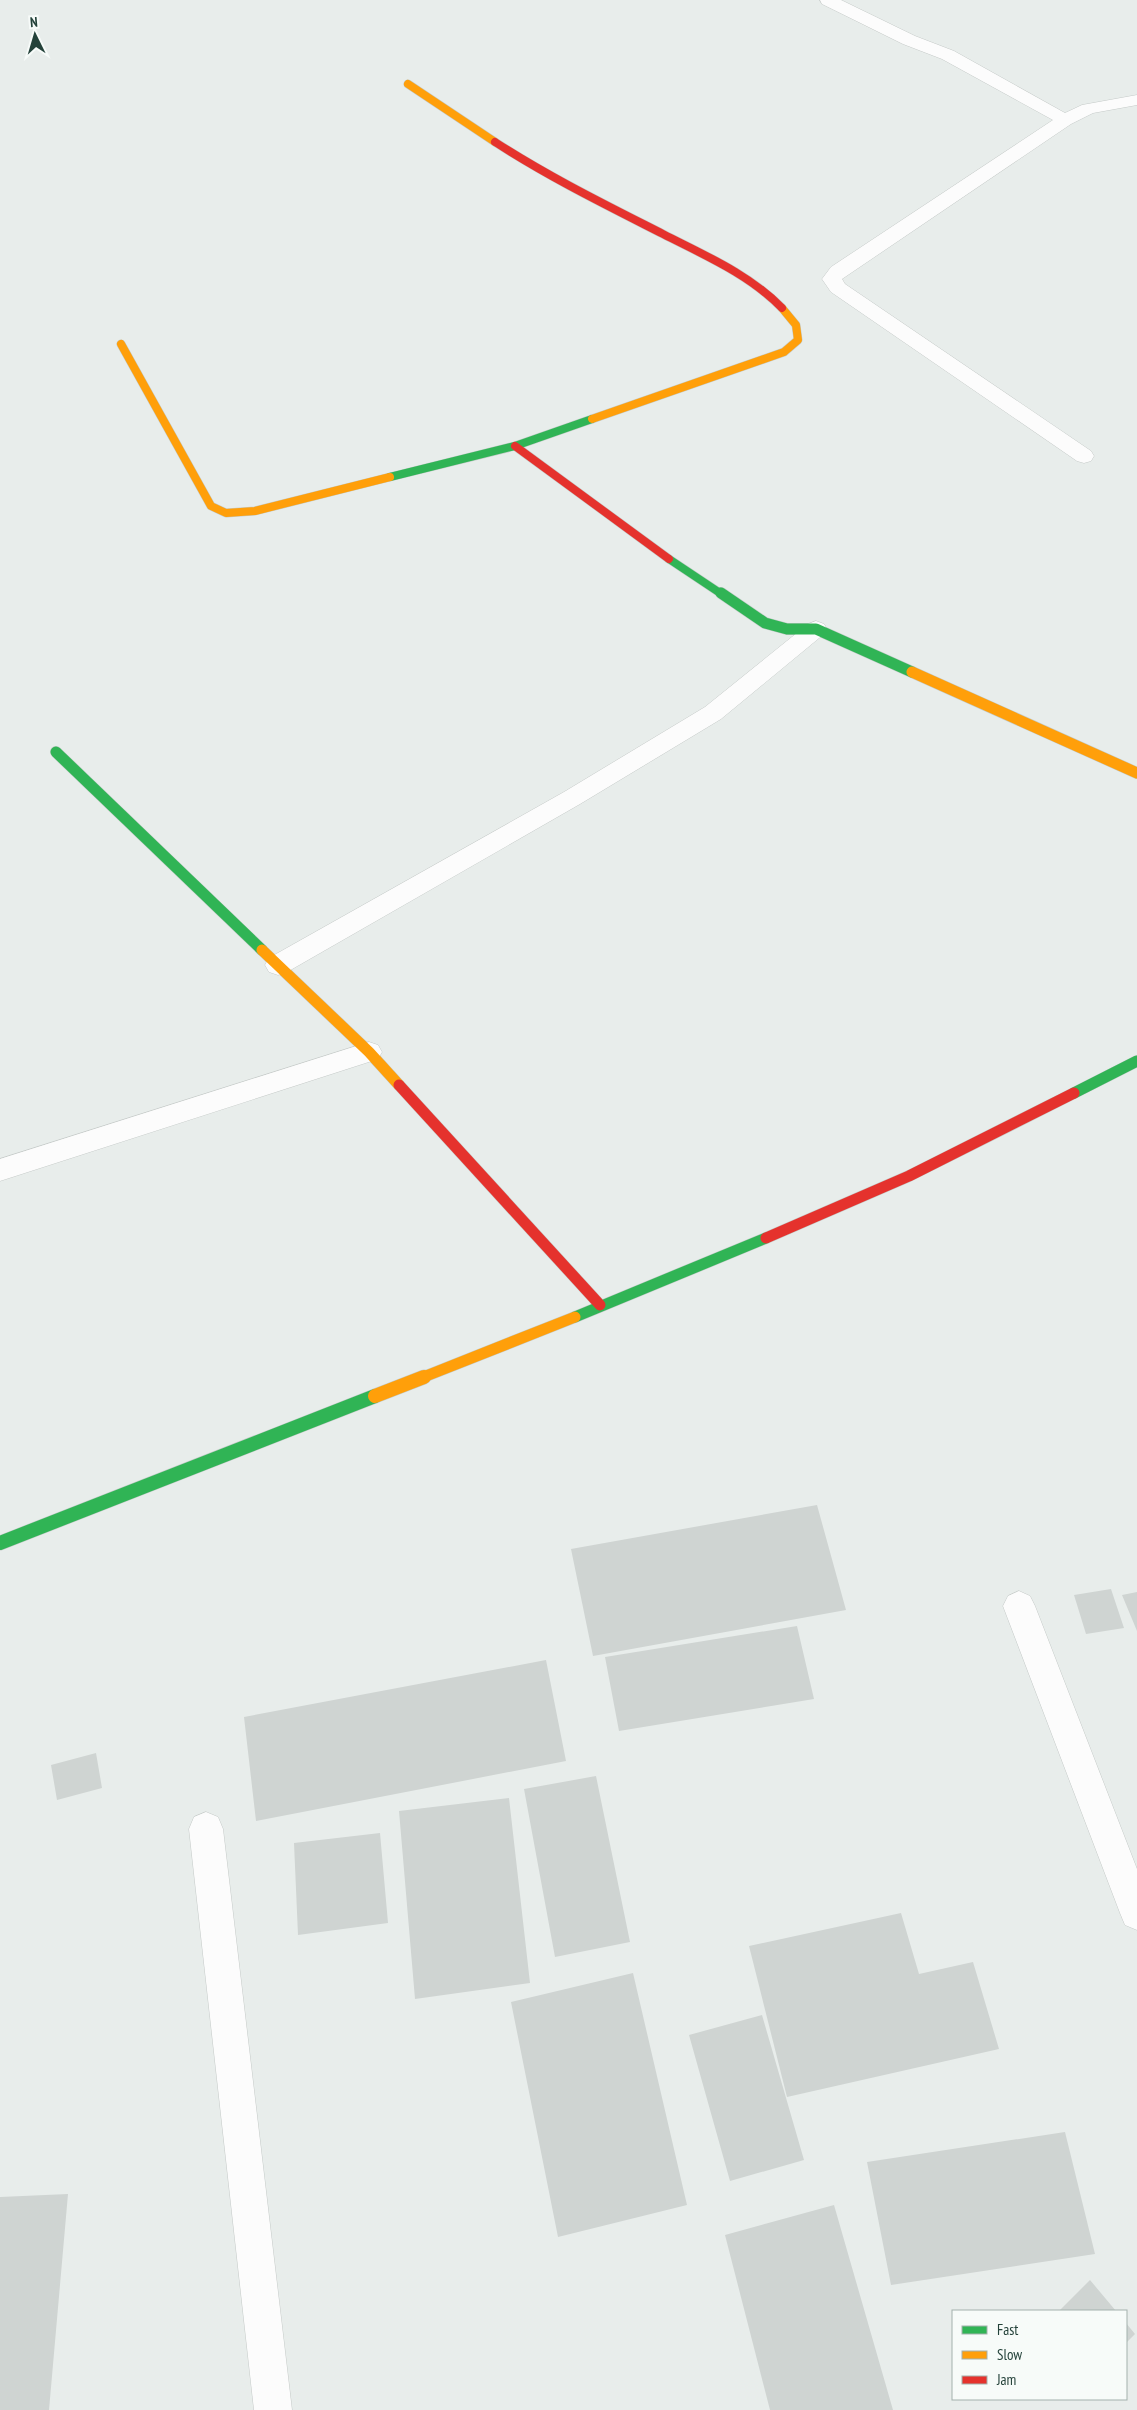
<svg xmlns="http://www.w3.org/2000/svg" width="1137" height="2410" font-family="'PT Sans Narrow',sans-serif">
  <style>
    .building { fill: #cfd4d2 }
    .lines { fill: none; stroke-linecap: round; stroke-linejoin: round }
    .street-casing { stroke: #c5cac8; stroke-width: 1 }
    .fast-far2-casing { stroke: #c3cbc8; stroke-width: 9 }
    .fast-far1-casing { stroke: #c3cbc8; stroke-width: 12 }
    .fast-casing { stroke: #c3cbc8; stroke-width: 15 }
    .slow-far2-casing { stroke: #c3cbc8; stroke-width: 9 }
    .slow-far1-casing { stroke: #c3cbc8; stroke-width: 12 }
    .slow-casing { stroke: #c3cbc8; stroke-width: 15 }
    .jam-far1-casing { stroke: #c3cbc8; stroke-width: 9 }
    .jam-casing { stroke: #c3cbc8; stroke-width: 12 }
    .street { fill: #fcfcfc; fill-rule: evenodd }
    .fast-far2 { stroke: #30b455; stroke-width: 8 }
    .fast-far1 { stroke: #30b455; stroke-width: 11 }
    .fast { stroke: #30b455; stroke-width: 14 }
    .slow-far2 { stroke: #ff9f0a; stroke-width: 8 }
    .slow-far1 { stroke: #ff9f0a; stroke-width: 11 }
    .slow { stroke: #ff9f0a; stroke-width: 14 }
    .jam-far1 { stroke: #e5322d; stroke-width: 8 }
    .jam { stroke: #e5322d; stroke-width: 11 }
  </style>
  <rect width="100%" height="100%" fill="#e8edeb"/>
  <path class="building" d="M817 1505 846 1610 593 1656 571 1549Z
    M1111 1589 1124 1628 1086 1634 1074 1595Z
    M1137 1592V1631L1122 1595Z
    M797 1626 814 1699 619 1731 605 1657Z
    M546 1660 566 1761 256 1821 244 1717Z
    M96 1753 102 1788 57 1800 51 1765Z
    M596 1776 630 1942 555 1957 524 1789Z
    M509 1798 530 1983 415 1999 399 1811Z
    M380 1833 388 1923 298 1935 294 1843Z
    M901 1913 919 1974 973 1962 999 2049 787 2097 749 1946Z
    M633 1973 687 2205 558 2237 511 2002Z
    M762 2015 804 2160 730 2181 689 2035Z
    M1065 2132 1095 2254 891 2285 867 2162Z
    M68 2194 49 2410H0V2197Z
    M834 2205 893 2410H770L725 2235Z
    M1090 2280 1116 2311H1059Z
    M1126 2323 1135 2334 1126 2343Z"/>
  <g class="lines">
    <defs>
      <path id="street" d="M820 0H841L915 36 954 51 1065 113 1082 105 1137 95V105L1093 113 1071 124 842 279 845 284 1091 451 1094 456 1091 461 1084 463 1077 461 831 292 822 279 831 267 1053 120 942 59 903 44 822 4Z
        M816 621 824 624 827 629 824 634 721 719 580 804 287 972 278 975 269 972 265 965 269 958 564 792 705 707 808 624Z
        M369 1042 378 1045 382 1052 378 1059 0 1181V1159Z
        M1019 1591 1030 1596 1035 1606 1137 1869V1930L1125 1925 1120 1913 1003 1606 1008 1596Z
        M206 1812 218 1817 223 1829 292 2410H254L189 1829 194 1817Z"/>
      <path id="fast-far2" d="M390 477 515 446 592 419
        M669 559 723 595"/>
      <path id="fast-far1" d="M721 593 765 623 787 629H816L912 672
        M56 752 262 950
        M1074 1093 1137 1061
        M575 1317 766 1238"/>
      <path id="fast" d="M0 1543 375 1396"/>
      <path id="slow-far2" d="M408 84 495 142
        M121 344 211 506 226 513 255 511 390 477
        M592 419 784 352 798 340 796 325 782 308"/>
      <path id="slow-far1" d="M912 672 1137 773
        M262 950 369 1052 399 1085
        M421 1378 575 1317"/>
      <path id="slow" d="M375 1396 424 1377"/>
      <path id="jam-far1" d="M495 142C549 177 606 205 663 234 704 255 749 274 782 308
        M515 446 669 559"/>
      <path id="jam" d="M399 1085 600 1305
        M766 1238 909 1176 1074 1093"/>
    </defs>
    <use href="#street" class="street-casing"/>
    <use href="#fast-far2" class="fast-far2-casing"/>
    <use href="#fast-far1" class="fast-far1-casing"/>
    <use href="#fast" class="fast-casing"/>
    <use href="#slow-far2" class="slow-far2-casing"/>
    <use href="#slow-far1" class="slow-far1-casing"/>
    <use href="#slow" class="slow-casing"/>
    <use href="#jam-far1" class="jam-far1-casing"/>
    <use href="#jam" class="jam-casing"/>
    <use href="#street" class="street"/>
    <use href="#fast-far2" class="fast-far2"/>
    <use href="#fast-far1" class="fast-far1"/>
    <use href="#fast" class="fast"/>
    <use href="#slow-far2" class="slow-far2"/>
    <use href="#slow-far1" class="slow-far1"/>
    <use href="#slow" class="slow"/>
    <use href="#jam-far1" class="jam-far1"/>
    <use href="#jam" class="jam"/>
  </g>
  <rect x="952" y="2310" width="175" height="90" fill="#f7fbf9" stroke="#a3b1ad"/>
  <rect x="962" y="2326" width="25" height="8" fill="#30b455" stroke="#a3b1ad"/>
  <text x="997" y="2335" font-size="15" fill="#24423a">Fast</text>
  <rect x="962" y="2351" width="25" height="8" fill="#ff9f0a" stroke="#a3b1ad"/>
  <text x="997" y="2360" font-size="15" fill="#24423a">Slow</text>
  <rect x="962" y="2376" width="25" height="8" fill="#e5322d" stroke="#a3b1ad"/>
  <text x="997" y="2385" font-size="15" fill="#24423a">Jam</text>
  <g transform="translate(35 35) rotate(355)" stroke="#f7fbf9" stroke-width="4" paint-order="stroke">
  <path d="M0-4L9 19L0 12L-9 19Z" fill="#24423a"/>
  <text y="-8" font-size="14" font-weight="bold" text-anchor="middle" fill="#24423a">N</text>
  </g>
</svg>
